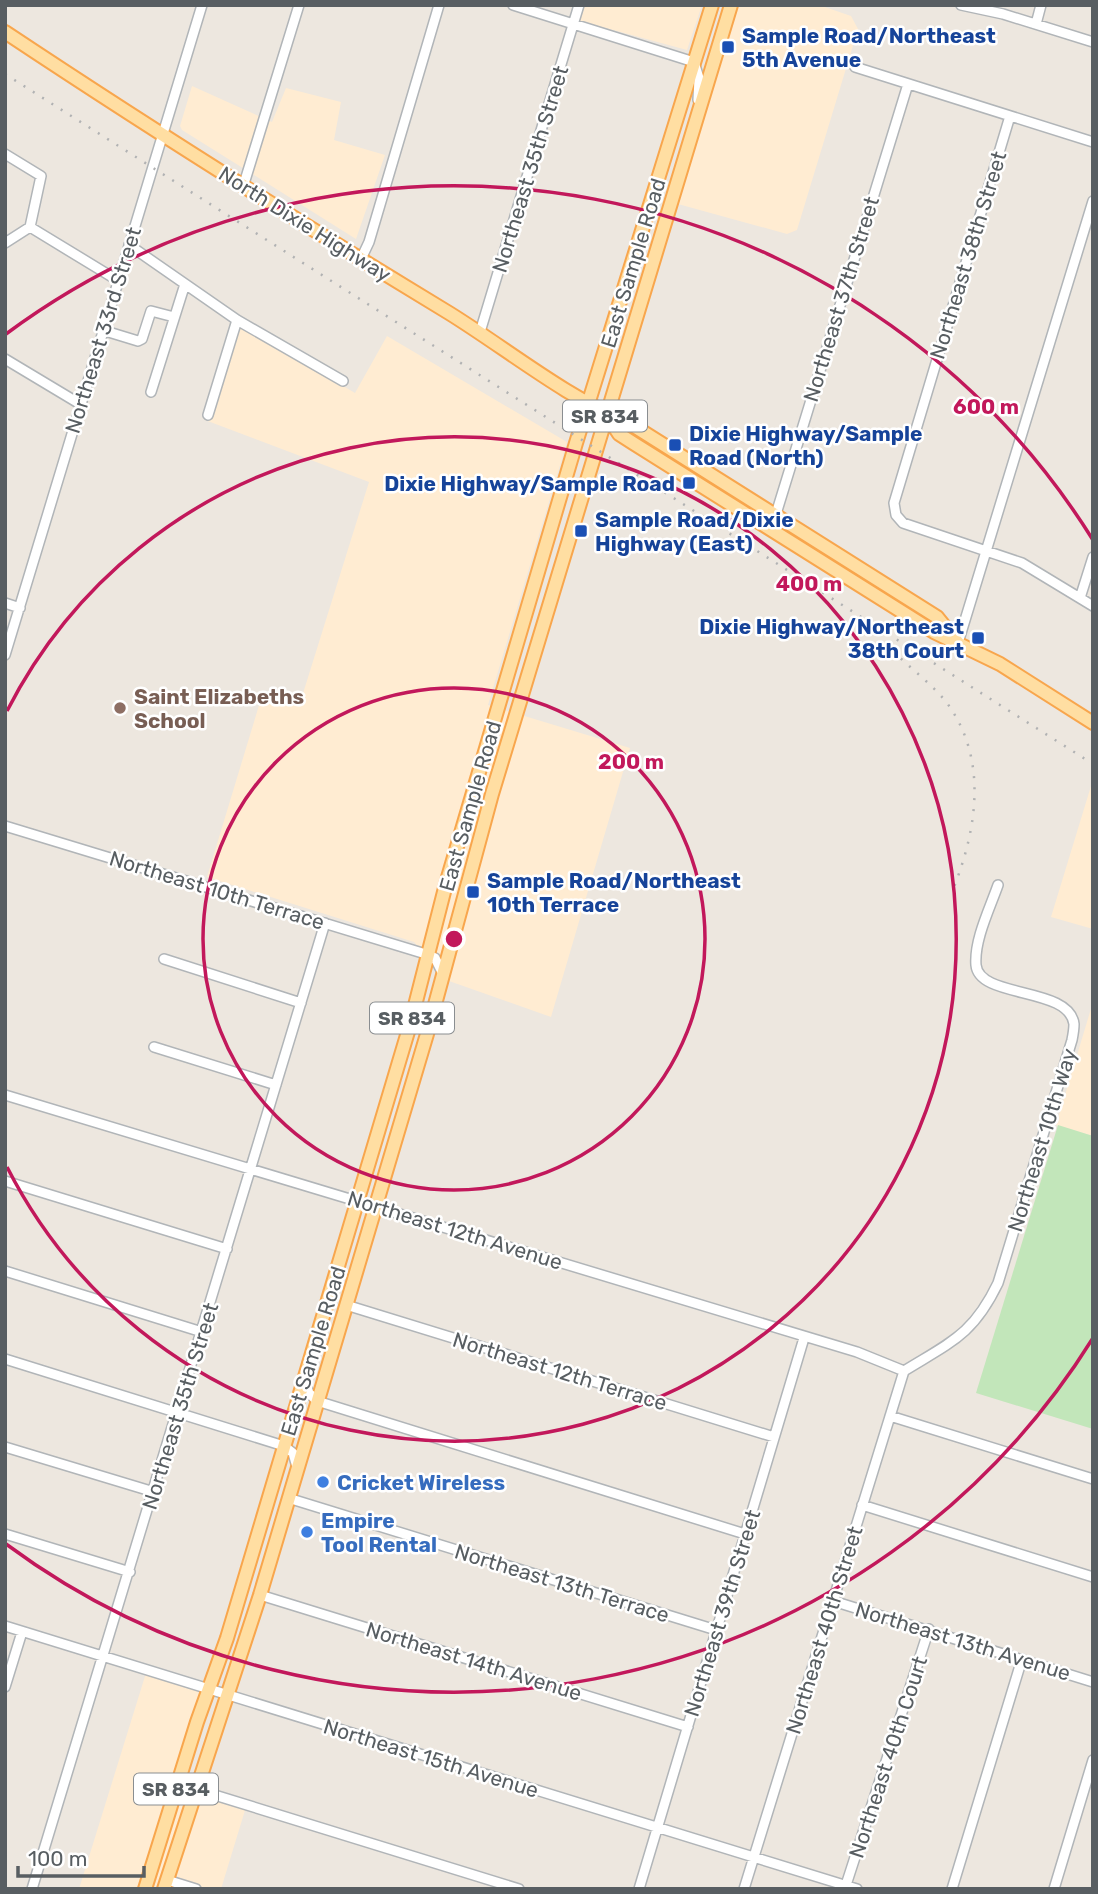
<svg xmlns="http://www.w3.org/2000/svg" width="1098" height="1894" font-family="Rubik,sans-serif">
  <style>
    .commercial { fill: #ffecd2 }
    .green { fill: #c2e6ba }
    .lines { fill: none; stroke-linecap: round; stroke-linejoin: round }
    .minor-casing { stroke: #b1b5b8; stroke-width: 12 }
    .major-casing { stroke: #f8a64d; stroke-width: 16 }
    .minor { stroke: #fff; stroke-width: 9 }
    .major { stroke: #ffdea2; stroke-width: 12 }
    .rail { stroke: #b1b2b3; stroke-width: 2.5; stroke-dasharray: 2 9; stroke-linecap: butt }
    .ring { fill: none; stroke: #c2185b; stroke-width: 3.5 }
    .transit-dot { fill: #1a4fb4; stroke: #fff; stroke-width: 2.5 }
    .education-dot { fill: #8d6e63; stroke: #fff; stroke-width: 2.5 }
    .shop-dot { fill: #3f7fe0; stroke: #fff; stroke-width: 2.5 }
    .labels { text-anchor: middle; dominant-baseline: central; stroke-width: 5; stroke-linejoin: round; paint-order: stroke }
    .shield { fill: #fff; stroke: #8a8e91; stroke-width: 2 }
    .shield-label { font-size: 19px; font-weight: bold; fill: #585e62 }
    .transit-label { font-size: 21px; font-weight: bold; fill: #164399; stroke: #fff; text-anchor: start }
    .street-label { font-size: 21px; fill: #585e62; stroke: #fff }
    .education-label { font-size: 21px; font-weight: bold; fill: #785e54; stroke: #fff; text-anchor: start }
    .shop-label { font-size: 21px; font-weight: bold; fill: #366cbe; stroke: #fff; text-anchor: start }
    .centre { fill: #c2185b; stroke: #fff; stroke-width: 3.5 }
    .ring-label { font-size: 21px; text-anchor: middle; font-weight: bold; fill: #c2185b; stroke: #fff; stroke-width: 5; stroke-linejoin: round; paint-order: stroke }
  </style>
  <rect width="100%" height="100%" fill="#ede7df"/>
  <path class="commercial" d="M585 5H702L687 50 580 21Z
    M739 5H819L851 16 858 29 797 230 787 234 678 204Z
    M192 86 272 122 286 88 341 102 334 140 385 155 356 239 182 130 180 126Z
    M240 325 355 393 387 336 567 442 488 705 630 748 551 1017 449 981 414 942 207 877 263 692 300 703 369 482 205 420Z
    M1091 786 1093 788V929L1051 917Z
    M1093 1002V1136L1056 1125Z
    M146 1673 204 1692 172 1786 246 1807 221 1889H79Z"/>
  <path class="green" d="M1058 1125 1093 1136V1429L976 1393Z"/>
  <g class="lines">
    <defs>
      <path id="minor" d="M513 5 694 62 699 78 698 100
        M961 5 1003 14 1093 42
        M1036 24 1041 5
        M855 67 1093 142
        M1010 116 894 503 896 515 903 523 1022 563 1093 606
        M5 154 41 176 30 227 5 243
        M243 187 299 5
        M30 227 117 280
        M129 245 237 320 343 381
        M361 259 369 242 439 5
        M102 330 138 341 142 339 151 311 174 317
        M480 332 579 5
        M5 359 80 404
        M151 392 185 284
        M208 415 237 320
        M776 514 908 84
        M1080 598 1093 557
        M5 603 20 608
        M958 643 1093 201
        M5 655 202 5
        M5 826 429 955 435 958 443 974
        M164 959 301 1003
        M154 1047 276 1085
        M5 1095 857 1352 904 1371
        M5 1181 227 1249
        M5 1271 202 1332
        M346 1305 774 1437
        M5 1359 284 1446 293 1453 297 1467
        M904 1371C951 1342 973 1335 998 1283L1072 1040C1073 1035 1074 1029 1074 1024 1069 986 979 999 976 965 974 940 990 908 998 885
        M304 1380 309 1393 317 1401 745 1534
        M890 1416 1093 1479
        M5 1447 154 1492
        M288 1498 716 1630
        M862 1505 1093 1577
        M5 1534 130 1572
        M260 1595 688 1727
        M833 1601 1093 1682
        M5 1626 857 1889
        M5 1687 22 1632
        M195 1789 519 1889
        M167 1880 196 1889
        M846 1885 929 1629
        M32 1889 325 923
        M639 1889 804 1338
        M744 1889 904 1371
        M952 1889 1022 1659
        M1054 1889 1093 1760"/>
      <path id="major" d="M5 32C151 129 299 222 449 313 507 349 567 398 629 423L937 617 958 643
        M606 414 619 434 633 443 934 632 1000 664 1093 723
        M145 1889 197 1722 227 1638 410 1025 446 884 576 443 712 5
        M164 1889 260 1595 427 1034 492 794 731 5"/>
    </defs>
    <use href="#minor" class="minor-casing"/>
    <use href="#major" class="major-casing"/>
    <use href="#minor" class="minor"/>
    <use href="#major" class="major"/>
    <path class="rail" d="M5 74 1093 764
      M893 651C910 668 932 684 947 703 988 759 977 828 954 887"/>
  </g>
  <g class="ring">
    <circle cx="454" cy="939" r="251"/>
    <path d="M7 711A502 502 0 1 1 7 1167"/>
    <path d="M1093 1338A753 753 0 0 1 6 1544M6 334A753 753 0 0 1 1093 540"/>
  </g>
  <g class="transit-dot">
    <rect x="721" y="40" width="14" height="14" rx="3.5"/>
    <rect x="668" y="438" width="14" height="14" rx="3.5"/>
    <rect x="682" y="476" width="14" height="14" rx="3.5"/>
    <rect x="574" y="524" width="14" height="14" rx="3.5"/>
    <rect x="971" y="631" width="14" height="14" rx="3.5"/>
    <rect x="466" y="885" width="14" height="14" rx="3.5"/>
  </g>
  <circle class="education-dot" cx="120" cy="708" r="7"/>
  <g class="shop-dot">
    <circle cx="323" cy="1482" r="7"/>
    <circle cx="307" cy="1532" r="7"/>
  </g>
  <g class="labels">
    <g class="shield">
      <rect x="563" y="400.5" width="84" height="31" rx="5"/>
      <rect x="370" y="1002.5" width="84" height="31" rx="5"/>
      <rect x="134" y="1773.5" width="84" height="31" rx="5"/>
    </g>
    <g class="shield-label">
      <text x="605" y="416">SR 834</text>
      <text x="412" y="1018">SR 834</text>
      <text x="176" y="1789">SR 834</text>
    </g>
    <g class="transit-label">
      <text x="742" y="35">Sample Road/Northeast<tspan x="742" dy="24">5th Avenue</tspan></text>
      <text x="689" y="433">Dixie Highway/Sample<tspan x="689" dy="24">Road (North)</tspan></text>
      <text x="675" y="483" text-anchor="end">Dixie Highway/Sample Road</text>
      <text x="595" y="519">Sample Road/Dixie<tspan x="595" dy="24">Highway (East)</tspan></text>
      <text x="964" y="626" text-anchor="end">Dixie Highway/Northeast<tspan x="964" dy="24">38th Court</tspan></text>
      <text x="487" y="880">Sample Road/Northeast<tspan x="487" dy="24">10th Terrace</tspan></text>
    </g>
    <g class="street-label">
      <text transform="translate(530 169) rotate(-73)">Northeast 35th Street</text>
      <text transform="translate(305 224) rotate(32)">North Dixie Highway</text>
      <text transform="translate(968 255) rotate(-73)">Northeast 38th Street</text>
      <text transform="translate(633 263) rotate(-73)">East Sample Road</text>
      <text transform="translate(841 299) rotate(-73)">Northeast 37th Street</text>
      <text transform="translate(103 330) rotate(-73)">Northeast 33rd Street</text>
      <text transform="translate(470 806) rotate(-74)">East Sample Road</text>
      <text transform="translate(217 890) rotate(17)">Northeast 10th Terrace</text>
      <text transform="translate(1042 1140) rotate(-73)">Northeast 10th Way</text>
      <text transform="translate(455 1230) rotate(17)">Northeast 12th Avenue</text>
      <text transform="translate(313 1351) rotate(-73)">East Sample Road</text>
      <text transform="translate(560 1371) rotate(17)">Northeast 12th Terrace</text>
      <text transform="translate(180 1406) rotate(-73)">Northeast 35th Street</text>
      <text transform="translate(562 1583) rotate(17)">Northeast 13th Terrace</text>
      <text transform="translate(722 1613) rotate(-73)">Northeast 39th Street</text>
      <text transform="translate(824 1630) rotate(-73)">Northeast 40th Street</text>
      <text transform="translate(963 1641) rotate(17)">Northeast 13th Avenue</text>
      <text transform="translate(474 1661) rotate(17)">Northeast 14th Avenue</text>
      <text transform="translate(888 1757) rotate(-72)">Northeast 40th Court</text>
      <text transform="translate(431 1758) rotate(17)">Northeast 15th Avenue</text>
    </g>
    <g class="education-label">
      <text x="134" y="696">Saint Elizabeths<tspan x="134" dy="24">School</tspan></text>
    </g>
    <g class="shop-label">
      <text x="337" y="1482">Cricket Wireless</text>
      <text x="321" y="1520">Empire<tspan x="321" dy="24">Tool Rental</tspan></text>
    </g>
  </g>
  <circle cx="454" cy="939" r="10" class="centre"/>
  <g class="ring-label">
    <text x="986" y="414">600 m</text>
    <text x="809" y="591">400 m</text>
    <text x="631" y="769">200 m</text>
  </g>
  <rect width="1098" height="1894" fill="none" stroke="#585e62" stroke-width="14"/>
  <path d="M18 1866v10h126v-10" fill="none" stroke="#585e62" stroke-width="3.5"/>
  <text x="28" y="1866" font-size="21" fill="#585e62" stroke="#ffffff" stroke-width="5" paint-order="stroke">100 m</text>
</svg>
